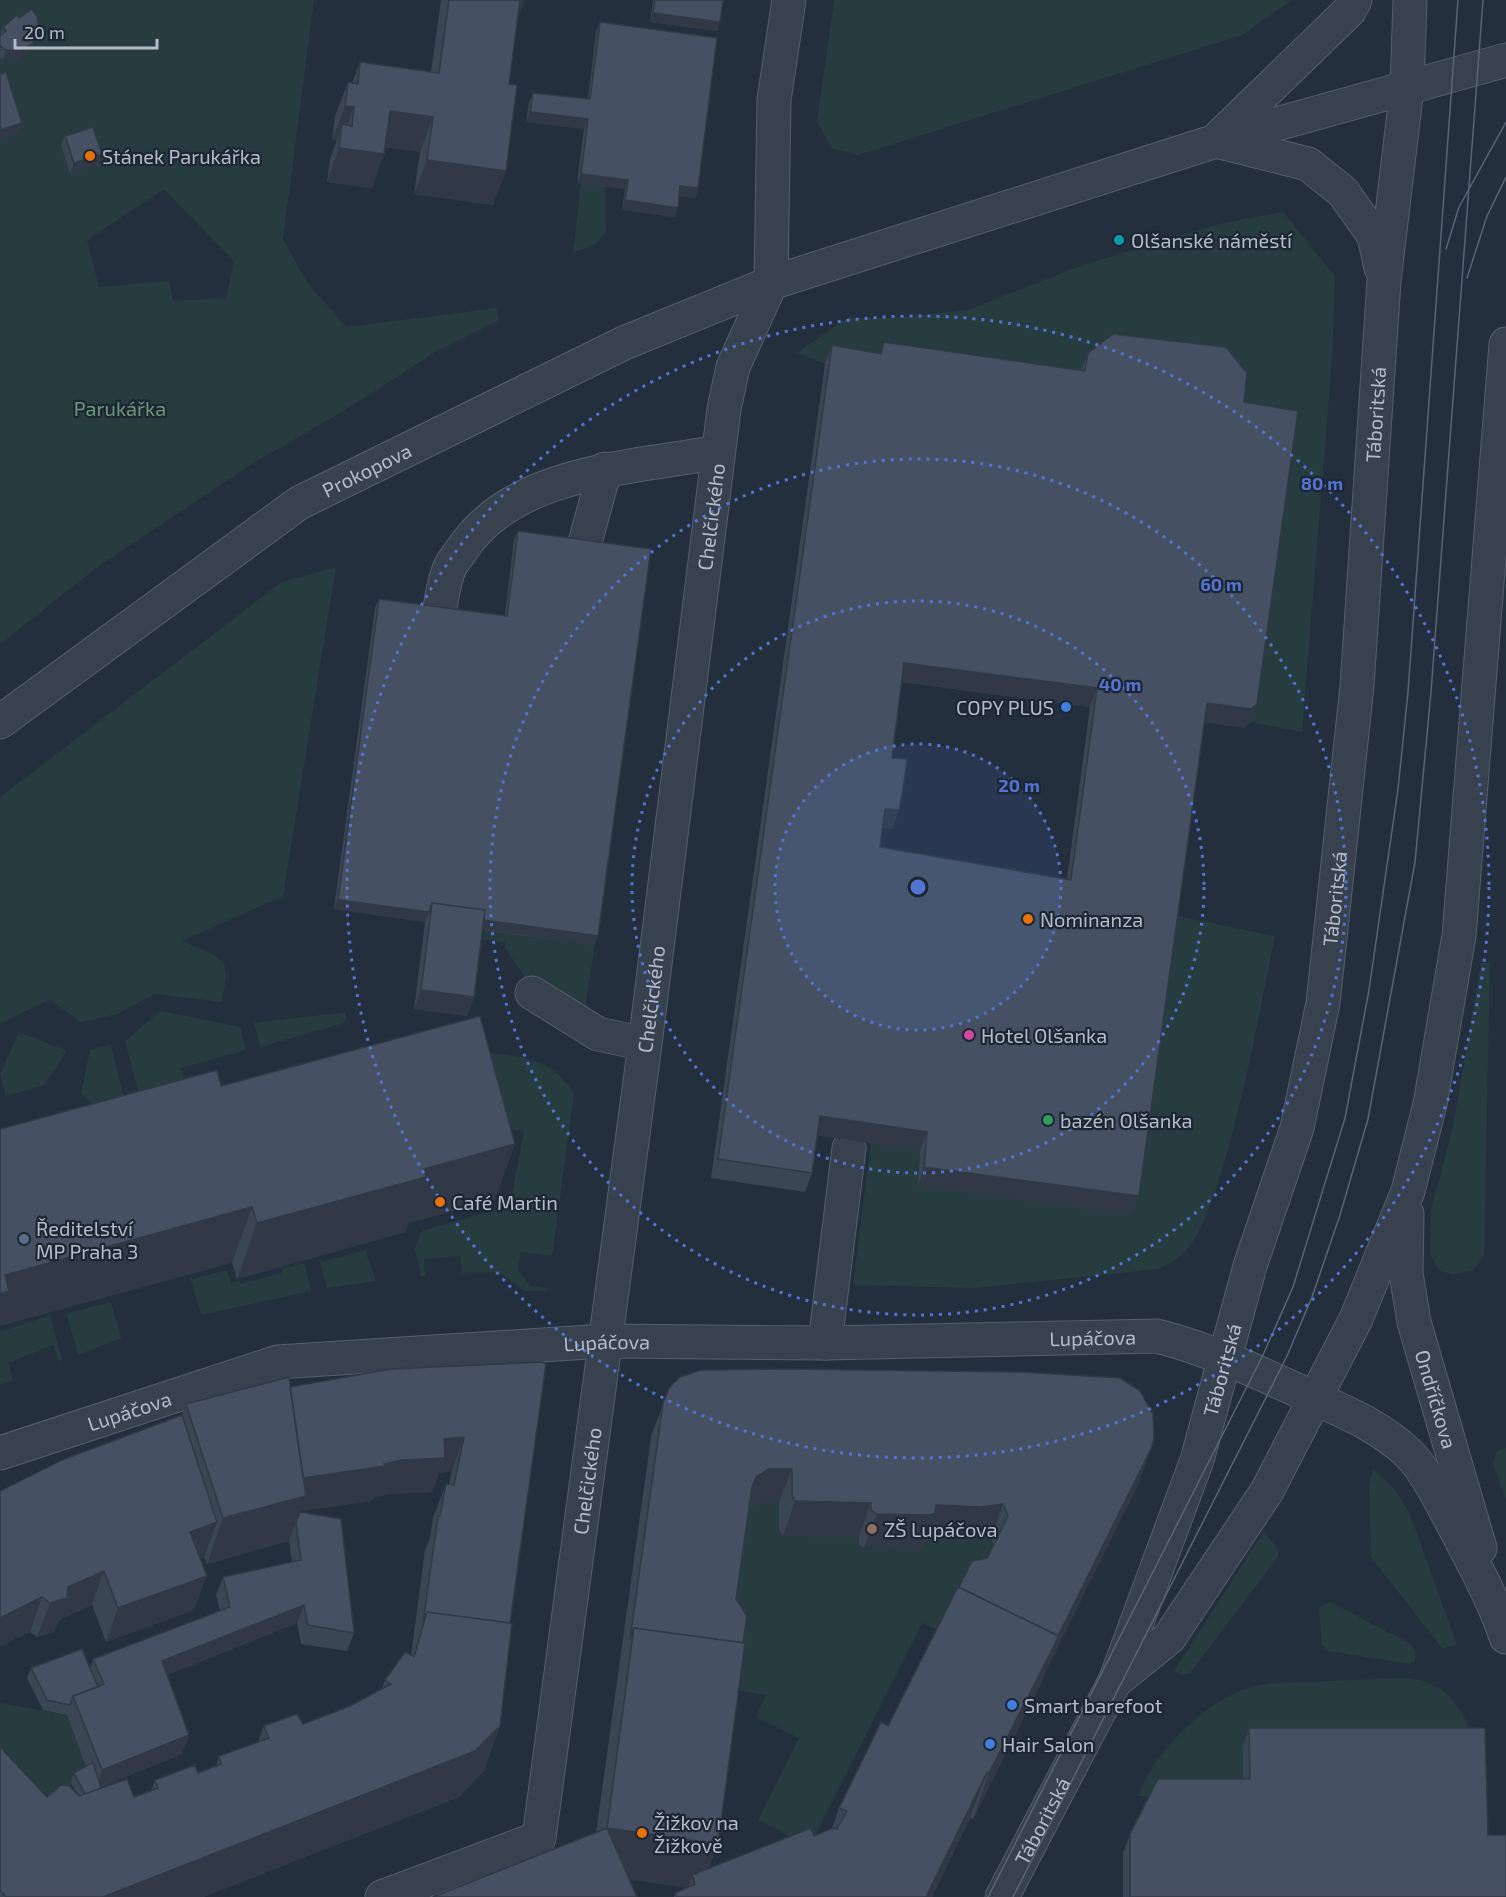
<svg xmlns="http://www.w3.org/2000/svg" width="1506" height="1897" font-family="'Exo 2',sans-serif">
  <style>
    .green { fill: #263c3f; fill-rule: evenodd }
    .lines { fill: none; stroke-linecap: round; stroke-linejoin: round }
    .minor-casing { stroke: #565f6c; stroke-width: 35 }
    .minor { stroke: #38414e; stroke-width: 33 }
    .tram { stroke: #5a6575; stroke-width: 1.5 }
    .wall { fill: #3b4654; fill-rule: evenodd }
    .shaded-wall { fill: #303945 }
    .building { fill: #455162; stroke: #303945; stroke-width: 1.5; fill-rule: evenodd }
    .ring { fill: none; stroke: #5274d3; stroke-width: 3; stroke-dasharray: 3 6 }
    .food-dot { fill: #e8710a; stroke: #1d2633; stroke-width: 2 }
    .culture-dot { fill: #0f9aa8; stroke: #1d2633; stroke-width: 2 }
    .shop-dot { fill: #3f7fe0; stroke: #1d2633; stroke-width: 2 }
    .hotel-dot { fill: #d1479c; stroke: #1d2633; stroke-width: 2 }
    .leisure-dot { fill: #2e9e5b; stroke: #1d2633; stroke-width: 2 }
    .service-dot { fill: #5c6f8a; stroke: #1d2633; stroke-width: 2 }
    .education-dot { fill: #8d6e63; stroke: #1d2633; stroke-width: 2 }
    .labels { text-anchor: middle; dominant-baseline: central; stroke-width: 4.5; stroke-linejoin: round; paint-order: stroke }
    .poi-label { font-size: 20px; fill: #b4bcc9; stroke: #1d2633; text-anchor: start }
    .park-label { font-size: 20px; fill: #6b9a76; stroke: #1d2633 }
    .street-label { font-size: 20px; fill: #b4bcc9; stroke: #1d2633 }
    .centre { fill: #5274d3; stroke: #1d2633; stroke-width: 3 }
    .ring-label { font-size: 18px; text-anchor: middle; font-weight: bold; fill: #5274d3; stroke: #1d2633; stroke-width: 4.5; stroke-linejoin: round; paint-order: stroke }
  </style>
  <rect width="100%" height="100%" fill="#242f3e"/>
  <path class="green" d="M0 0H314L283 239 307 282 346 327 496 308 499 320 437 351 350 407 250 465 100 565 0 644V139L18 133 0 82V58C20 65 35 53 36 32L0 36ZM164 189 234 261 226 298 173 301 169 281 99 287 87 240Z
    M834 0H1292L1242 35 858 155 831 148 817 121Z
    M581 183 605 186 606 233 596 244 573 253Z
    M1283 212 1335 276 1332 360 1302 732 1251 722 1291 430 1081 371 874 372 825 364 797 353 847 318H892L968 310 1080 266 1219 224Z
    M336 567 283 896 182 941 214 955 224 963 226 977 222 1002 154 994 118 1014 81 1022 50 1000 0 1023V797L282 582Z
    M1172 915 1275 936C1261 1000 1225 1218 1182 1255 1175 1261 1166 1265 1158 1269L976 1288 853 1285 871 1142 920 1150 918 1186 1132 1215Z
    M484 929 595 944 585 1009 535 991 505 948 506 943 483 939Z
    M1481 963H1490L1484 1256 1473 1270 1453 1275 1439 1270 1430 1254 1431 1211 1454 1121Z
    M161 1011 240 1027 246 1050 181 1068 189 1094 143 1110 125 1041Z
    M345 1012 347 1022 260 1047 254 1023Z
    M19 1032 67 1051 44 1085 6 1096 0 1074Z
    M111 1045 129 1116 113 1122 81 1094 90 1050Z
    M455 1052C497 1054 550 1050 574 1094L552 1256 520 1252 518 1271 531 1286 548 1288 547 1291H525L498 1272 462 1273 460 1256 424 1259 425 1276H421L415 1249 421 1231 510 1206 524 1131 478 1126Z
    M365 1250 376 1281 327 1288 319 1259 323 1262Z
    M304 1263 311 1291 201 1315 190 1277 193 1279 227 1270 231 1283 240 1281V1284L282 1273V1269Z
    M111 1302 121 1338 78 1355 66 1311 68 1313Z
    M50 1315 62 1360 59 1361 53 1345 8 1363 13 1380 0 1385V1332Z
    M1506 1448V1500L1493 1463 1497 1451Z
    M1373 1469 1396 1491 1409 1512 1457 1645 1442 1648 1371 1557 1369 1484Z
    M757 1503H779V1530L784 1536 859 1537V1544L864 1548 918 1550 923 1547V1539L969 1541 991 1538 996 1550 942 1632 922 1623 810 1846 758 1820 799 1738 756 1717 766 1695 729 1689 743 1511Z
    M1264 1531 1279 1551 1278 1557 1190 1673 1183 1675 1174 1671Z
    M1330 1602 1411 1644 1415 1651V1661L1408 1664 1329 1651 1322 1645 1319 1607Z
    M1409 1678C1453 1685 1461 1710 1478 1747H1243V1798L1138 1796C1152 1755 1204 1703 1245 1689 1265 1681 1288 1683 1308 1682 1342 1680 1375 1679 1409 1678Z
    M0 1703 67 1715 89 1771 72 1786 29 1811 0 1774Z"/>
  <g class="lines">
    <defs>
      <g id="minor">
        <path d="M1219 137 1349 11 1355 0"/>
        <path d="M1216 141 1308 164 1343 192 1374 236 1381 268"/>
        <path d="M583 550 605 469"/>
        <path d="M438 617C442 601 443 582 450 567 453 561 459 554 463 548 516 470 634 468 718 452"/>
        <path id="s1" d="M0 722 299 503 624 343 771 283 1216 141 1506 60"/>
        <path d="M532 993 598 1034 645 1044"/>
        <path id="s2" d="M1407 1214 1406 1273 1414 1322 1480 1548"/>
        <path d="M825 1343 849 1148"/>
        <path id="s3" d="M0 1453 278 1362 604 1341 825 1343 1157 1336C1212 1350 1262 1374 1314 1398 1347 1413 1381 1427 1408 1453 1428 1473 1440 1501 1454 1526 1473 1563 1493 1598 1506 1637"/>
        <path d="M1117 1680 1169 1638 1267 1491 1356 1319 1408 1191 1430 1104 1459 936 1506 344"/>
        <path id="s4" d="M382 1897 539 1838 645 1044 724 409 733 367 771 283 774 100 789 0"/>
        <path id="s5" d="M1002 1897 1115 1681 1197 1460 1250 1266 1297 1128 1323 1003 1357 686 1384 281 1407 88 1410 0"/>
      </g>
    </defs>
    <use href="#minor" class="minor-casing"/>
    <use href="#minor" class="minor"/>
    <path class="tram" d="M1446 249 1459 207 1506 122
      M1467 278 1487 216 1506 177
      M988 1897 1263 1355 1293 1287 1345 1118 1369 990 1398 789 1408 692 1458 0
      M1013 1897 1287 1356 1312 1297 1340 1215 1368 1119 1415 862 1431 692 1483 0"/>
  </g>
  <path class="wall" d="M441 0H524L520 12H518L493 205 414 194 420 152 385 147 372 188 327 182 330 159 337 140H332L335 116 348 82 352 83 360 62 431 72Z
    M653 0H723L720 22 717 31 650 22Z
    M600 22 698 188 695 198 679 196 675 217 622 210 625 189 577 183 584 129 526 122 529 102 533 93 588 99 596 32Z
    M3 27 36 39 30 52 18 60H3L0 58V35Z
    M65 136 98 164 70 173 61 145Z
    M884 342 1081 371 1088 353 1244 402 1251 722 1244 728 1204 722 1132 1215 918 1186 920 1150 817 1135 812 1173 805 1192 711 1178 825 364 832 345 880 353ZM902 682 1090 707 1067 879 880 847 882 828 893 829 892 758Z
    M518 531 598 936 594 945 483 930 474 997 467 1016 414 1009 425 922 334 909 375 608 379 599 505 615 514 540Z
    M221 1086 495 1199 409 1223 405 1232 237 1279 232 1263Z
    M542 1362 510 1623 500 1726 484 1771 459 1797 203 1897H0V1747L47 1797 76 1792 71 1783 74 1773 86 1766 67 1715 43 1710 27 1678 31 1668H90L93 1659 220 1611 216 1595 223 1577 292 1562 289 1541 207 1564 204 1557 200 1558 194 1610 106 1642 92 1605 59 1620 54 1632 37 1637 30 1632 0 1646 182 1415 186 1404 290 1387ZM452 1471 449 1484H446L433 1518 430 1538 425 1550 411 1655 385 1680 382 1689 350 1706 303 1724 264 1726 258 1742 219 1756 216 1766 198 1773 155 1780 151 1791 134 1797 101 1788V1787L182 1754 189 1735 167 1675 297 1623 301 1644 347 1651 354 1633 300 1511 372 1501 373 1498 389 1494 432 1492 439 1473Z
    M669 1388 1139 1483 1048 1666 1042 1681 973 1819 970 1818 932 1897H674L675 1893 687 1888 596 1833 651 1437ZM757 1503H779V1530L783 1536 859 1537V1544L864 1548 918 1550 923 1547 926 1540 969 1541 991 1539 994 1545 987 1558 959 1587 888 1726 839 1808 832 1828 814 1836 709 1869 736 1599 749 1508Z
    M1249 1728 1488 1835 1506 1897H1123V1853L1130 1834 1243 1779V1746Z"/>
  <path class="shaded-wall" d="M515 0H524L520 12 511 11Z
    M653 13 720 22 717 31 650 22Z
    M39 30 30 52 18 60H3L6 50Z
    M345 106 354 107 342 141V124L337 140H332Z
    M390 111 433 117 420 152 378 146Z
    M530 112 588 119 584 129 526 122Z
    M22 123 19 133 0 139V130Z
    M339 148 384 154 372 188 327 182Z
    M102 154 98 164 70 173 74 163Z
    M427 160 506 171 493 205 414 194Z
    M581 174 628 180 625 189 577 183Z
    M680 186 698 188 695 198 677 196Z
    M625 200 678 208 675 217 622 210Z
    M904 663 1097 688 1090 707 897 681Z
    M1207 703 1257 704 1251 722 1244 728 1200 722Z
    M885 809 899 810 893 829 878 828Z
    M338 900 429 912 425 922 334 909Z
    M431 913 598 936 594 945 430 922Z
    M421 990 474 997 467 1016 414 1009Z
    M820 1116 927 1132 920 1150 813 1135Z
    M515 1144 495 1199 409 1223 405 1232 237 1279 257 1223 424 1169Z
    M924 1167 1139 1196 1132 1215 918 1186Z
    M252 1207 232 1263 0 1326V1288L5 1275Z
    M464 1437 452 1471 439 1473 432 1492 389 1494 373 1498 372 1501 300 1511 289 1541 207 1564 223 1518 298 1479 384 1464 444 1439Z
    M1151 1449 1139 1483 1048 1666 1042 1681 973 1819 989 1773Z
    M769 1469H792L779 1503H757L743 1511 756 1477Z
    M795 1501 871 1503 859 1537 783 1536Z
    M1003 1504 991 1539 969 1541 926 1540 923 1547 918 1550 864 1548 877 1514 936 1505Z
    M217 1522 204 1557 178 1567 190 1532Z
    M104 1571 92 1605 59 1620 54 1632 37 1637 50 1603 68 1587Z
    M207 1576 194 1610 106 1642 118 1608Z
    M42 1597 30 1632 0 1646V1618Z
    M304 1605 297 1623 155 1680 162 1661Z
    M500 1726 484 1771 459 1797 203 1897H103Z
    M189 1735 182 1754 95 1789 102 1770Z
    M987 1772 970 1818 932 1897H926Z
    M607 1828 718 1844 701 1890 695 1884 692 1875 688 1888 590 1874Z"/>
  <path class="building" d="M449 0H520L509 84 517 85 506 171 427 160 433 117 390 111 384 154 339 148 342 124 352 126 354 107 345 106 348 82 358 84 360 62 439 73Z
    M655 0H723L720 22 653 13Z
    M32 9 37 16 39 30 33 43 21 51 6 50 0 46V36L6 31 3 27 17 15 19 18Z
    M600 22 717 38 698 188 680 186 678 208 625 200 628 180 581 174 588 119 530 112 533 93 590 99Z
    M6 72 22 123 0 130V74Z
    M93 127 102 154 74 163 65 136Z
    M1113 334 1226 347 1247 373 1244 402 1298 411 1257 704 1251 709 1207 703 1139 1196 924 1167 927 1132 820 1116 812 1173 718 1159 832 345 881 354 884 342 1085 371 1088 353ZM904 663 1097 688 1071 880 880 847 885 809 899 810 904 783 907 759 892 758Z
    M518 531 651 549 598 936 484 920 485 910 432 903 429 912 338 900 379 599 507 616Z
    M432 903 485 910 474 997 421 990Z
    M480 1016 515 1144 424 1169 426 1177 257 1223 252 1207 5 1275 9 1291 0 1294V1129L217 1070 221 1086Z
    M542 1362 546 1364 510 1623 427 1612 423 1623 438 1516H440L446 1484 454 1485 464 1437 444 1439 445 1458 401 1460 384 1464 385 1466 303 1478 290 1387 391 1369Z
    M787 1369 1022 1372 1120 1378 1140 1391 1153 1414 1154 1439 1151 1449 1058 1636 959 1587 972 1561 987 1558 1008 1516 1003 1504 981 1507 936 1505 935 1513 930 1515 877 1514 871 1510V1503L795 1501 792 1496V1469H769L756 1477 752 1487 736 1599 747 1616 743 1643 634 1628 630 1640 663 1403 669 1388 680 1377 701 1370Z
    M289 1377 306 1496 223 1518 186 1404Z
    M182 1415 217 1522 190 1532 207 1576 118 1608 104 1571 68 1587 67 1598 50 1603 42 1597 0 1618V1491L62 1460Z
    M300 1512 341 1519 354 1633 308 1625 304 1605 162 1661 189 1735 102 1770 73 1696 104 1684 93 1659 230 1607 223 1577 301 1560 296 1523Z
    M958 1587 1059 1636 989 1773 987 1772 926 1897H677L675 1893 695 1884 692 1875 811 1828 814 1836 833 1828 837 1829 847 1811 839 1808 881 1722 888 1726Z
    M427 1612 512 1623 500 1726 475 1751 103 1897H6L0 1890V1747L47 1797 61 1785 69 1786 79 1796 127 1779 134 1797 158 1788 155 1780 195 1765 198 1773 221 1764 219 1756 269 1738 264 1726 297 1714 303 1724 350 1706 391 1684 385 1680 405 1652 414 1657Z
    M634 1628 745 1643 718 1844 607 1828Z
    M82 1649 98 1687 73 1696 70 1705 47 1700 31 1668Z
    M1249 1728H1485L1488 1835H1506V1897H1130V1834L1158 1779H1250Z
    M93 1762 101 1788 85 1794 74 1773Z
    M607 1828 637 1897H433Z"/>
  <circle cx="918" cy="887" r="143" fill="#5274d3" fill-opacity=".12"/>
  <g class="ring">
    <circle cx="918" cy="887" r="143"/>
    <circle cx="918" cy="887" r="286"/>
    <circle cx="918" cy="887" r="428"/>
    <circle cx="918" cy="887" r="571"/>
  </g>
  <g class="food-dot">
    <circle cx="90" cy="156" r="6"/>
    <circle cx="1028" cy="919" r="6"/>
    <circle cx="440" cy="1202" r="6"/>
    <circle cx="642" cy="1833" r="6"/>
  </g>
  <circle class="culture-dot" cx="1119" cy="240" r="6"/>
  <g class="shop-dot">
    <circle cx="1066" cy="707" r="6"/>
    <circle cx="1012" cy="1705" r="6"/>
    <circle cx="990" cy="1744" r="6"/>
  </g>
  <circle class="hotel-dot" cx="969" cy="1035" r="6"/>
  <circle class="leisure-dot" cx="1048" cy="1120" r="6"/>
  <circle class="service-dot" cx="24" cy="1239" r="6"/>
  <circle class="education-dot" cx="872" cy="1529" r="6"/>
  <g class="labels">
    <g class="poi-label">
      <text x="102" y="156">Stánek Parukářka</text>
      <text x="1131" y="240">Olšanské náměstí</text>
      <text x="1054" y="707" text-anchor="end">COPY PLUS</text>
      <text x="1040" y="919">Nominanza</text>
      <text x="981" y="1035">Hotel Olšanka</text>
      <text x="1060" y="1120">bazén Olšanka</text>
      <text x="452" y="1202">Café Martin</text>
      <text x="36" y="1228">Ředitelství<tspan x="36" dy="23">MP Praha 3</tspan></text>
      <text x="884" y="1529">ZŠ Lupáčova</text>
      <text x="1024" y="1705">Smart barefoot</text>
      <text x="1002" y="1744">Hair Salon</text>
      <text x="654" y="1822">Žižkov na<tspan x="654" dy="23">Žižkově</tspan></text>
    </g>
    <g class="park-label">
      <text x="120" y="408">Parukářka</text>
    </g>
    <g class="street-label">
      <text stroke="none"><textPath href="#s5" startOffset="1545">Táboritská</textPath></text>
      <text stroke="none"><textPath href="#s1" startOffset="446">Prokopova</textPath></text>
      <text stroke="none"><textPath href="#s4" startOffset="1500">Chelčického</textPath></text>
      <text stroke="none"><textPath href="#s5" startOffset="1059">Táboritská</textPath></text>
      <text stroke="none"><textPath href="#s4" startOffset="1014">Chelčického</textPath></text>
      <text stroke="none"><textPath href="#s3" startOffset="1108">Lupáčova</textPath></text>
      <text stroke="none"><textPath href="#s3" startOffset="622">Lupáčova</textPath></text>
      <text stroke="none"><textPath href="#s5" startOffset="573">Táboritská</textPath></text>
      <text stroke="none"><textPath href="#s2" startOffset="189">Ondříčkova</textPath></text>
      <text stroke="none"><textPath href="#s3" startOffset="136">Lupáčova</textPath></text>
      <text stroke="none"><textPath href="#s4" startOffset="528">Chelčického</textPath></text>
      <text stroke="none"><textPath href="#s5" startOffset="86">Táboritská</textPath></text>
    </g>
  </g>
  <circle cx="918" cy="887" r="9" class="centre"/>
  <g class="ring-label">
    <text x="1322" y="490">80 m</text>
    <text x="1221" y="591">60 m</text>
    <text x="1120" y="691">40 m</text>
    <text x="1019" y="792">20 m</text>
  </g>
  <path d="M15 39v9h142v-9" fill="none" stroke="#b4bcc9" stroke-width="3"/>
  <text x="24" y="39" font-size="18" fill="#b4bcc9" stroke="#1d2633" stroke-width="4.5" paint-order="stroke">20 m</text>
</svg>
